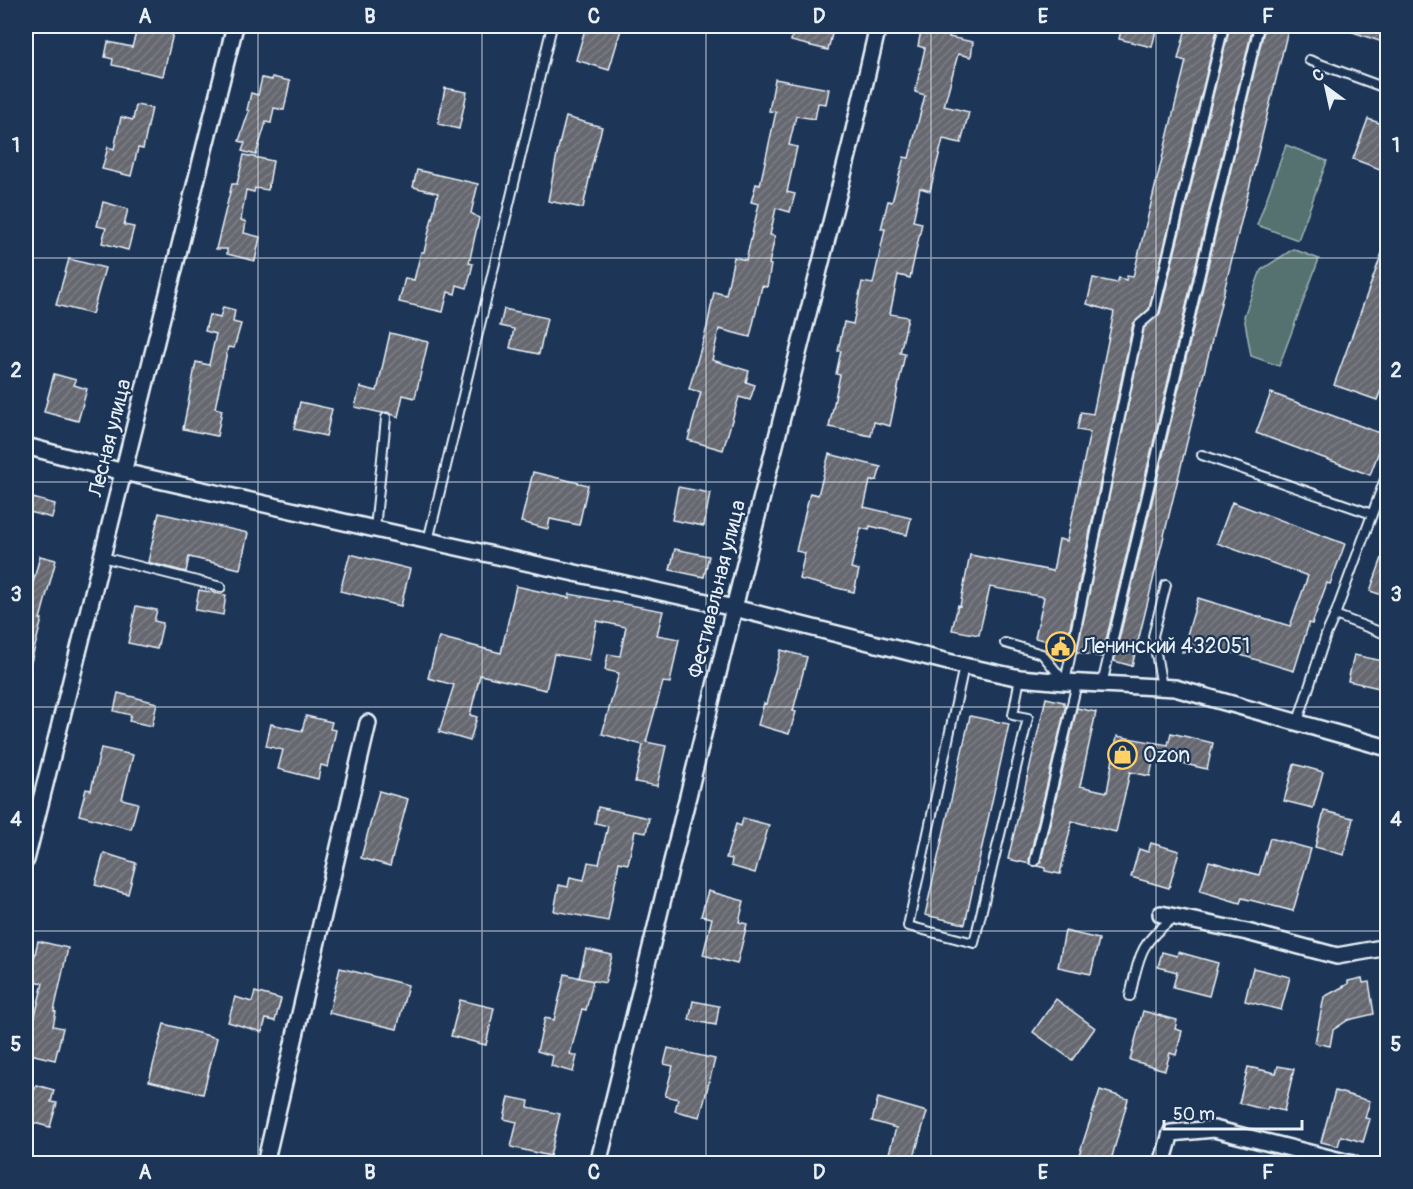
<svg xmlns="http://www.w3.org/2000/svg" width="1413" height="1189" font-family="Pangolin,sans-serif">
  <style>
    .park { fill: #567270; stroke: #9fb2b4; stroke-width: 1.5 }
    .building { fill: url(#building-hatch); stroke: #e8f1f8; stroke-width: 1.5 }
    .lines { fill: none; stroke-linecap: round; stroke-linejoin: round }
    .service-casing { stroke: #e8f1f8; stroke-width: 12 }
    .minor-casing { stroke: #e8f1f8; stroke-width: 20 }
    .service { stroke: #1d3557; stroke-width: 8 }
    .minor { stroke: #1d3557; stroke-width: 15 }
    .grid { fill: none; stroke: #e8f1f8; stroke-width: 1.5; stroke-opacity: 0.55 }
    .labels { text-anchor: middle; dominant-baseline: central; stroke-width: 4.5; stroke-linejoin: round; paint-order: stroke }
    .street-label { font-size: 21px; fill: #e8f1f8; stroke: #1d3557 }
    .poi-label { font-size: 21px; fill: #e8f1f8; stroke: #1d3557; text-anchor: start }
    .neatline { fill: none; stroke: #e8f1f8; stroke-width: 2 }
    .grid-label { font-size: 20px; text-anchor: middle; font-weight: bold; fill: #e8f1f8 }
  </style>
  <defs>
    <pattern id="building-hatch" width="6" height="6" patternUnits="userSpaceOnUse" patternTransform="scale(1.5)"><rect width="6" height="6" fill="#666770"/><path d="M-1 1l2-2M0 6l6-6M5 7l2-2" fill="none" stroke="#7c7d85"/></pattern>
  </defs>
  <rect width="100%" height="100%" fill="#1d3557"/>
  <filter id="ink" filterUnits="userSpaceOnUse"><feTurbulence type="fractalNoise" baseFrequency=".0167" numOctaves="2"/><feDisplacementMap in="SourceGraphic" scale="12" xChannelSelector="R" yChannelSelector="G"/><feConvolveMatrix kernelMatrix="1 2 1 2 8 2 1 2 1" color-interpolation-filters="sRGB"/></filter>
  <g filter="url(#ink)">
    <path class="park" d="M1286 145 1327 161 1298 240 1257 225Z
      M1293 249 1319 259 1279 366 1251 356 1244 316 1261 270Z"/>
    <path class="building" d="M138 26H159L174 29 163 76 112 65 113 59 105 57 108 42 132 47Z
      M586 26H622L609 70 576 60Z
      M794 26H834L828 50 791 41Z
      M922 26H951L949 37 973 42 971 57 958 54 944 106 969 112 961 143 943 139 930 191 920 188 913 221 922 223 910 278 898 275 890 314 908 317 900 353 905 354 890 426 874 422 871 436 829 427 840 375 836 374 841 351H838L844 322 853 324 862 282 873 284 885 229H881L888 201 892 202 904 157 909 158 925 95 915 92 925 48 918 46Z
      M1122 26H1157L1152 47 1119 39Z
      M1193 26H1218L1149 309 1133 324 1065 652 1047 648 1049 641 1035 638 1044 597 990 587 979 635 952 630 958 605 960 606 970 555 1053 571 1059 539 1067 541 1090 432 1077 430 1081 412 1093 414 1114 312 1087 304 1093 278 1117 283 1119 278 1126 280 1127 276 1133 277 1186 61 1178 59 1186 28 1192 30Z
      M1230 26H1253L1102 657 1077 652 1144 328 1160 313Z
      M1265 26H1289L1132 666 1114 661Z
      M1341 26H1388V44L1341 28Z
      M272 77 290 81 284 110 274 108 271 123 266 122 256 155 242 151 245 143 239 141 249 111 247 110 251 93 258 95 262 78 272 80Z
      M775 79 829 89 826 104 818 103 815 119 796 116 789 145 797 147 787 192 795 194 790 212 776 208 770 235 775 236 769 264 771 265 767 287 762 286 750 337 719 329 712 360 749 371 746 382 755 385 750 400 739 397 723 450 688 440 701 392 689 389 707 327 714 292 726 295 734 257 746 260 759 204 751 202 756 184 760 185 776 112 769 111Z
      M445 88 467 92 459 129 438 124Z
      M136 105 152 108 143 149 138 148 131 176 102 169 108 147 114 149 121 117 133 120Z
      M566 117 602 127 592 165 583 208 548 201 558 149Z
      M1368 119 1388 126V172L1353 159Z
      M244 155 273 161 268 190 255 188 254 192 246 190 241 220 246 222 244 233 260 237 255 261 227 254V249H216L232 184H237Z
      M417 170 478 184 471 213 479 218 469 263 473 264 467 288 457 285 455 294 448 292 443 312 399 302 405 278 414 280 421 252H424L438 193 413 187Z
      M103 202 128 209 124 225 134 227 128 250 102 243 106 228 97 226Z
      M1386 242 1388 243V372L1377 400 1334 385Z
      M69 259 105 268 92 314 56 305Z
      M223 307 235 310 233 322 241 324 234 348 228 347 215 408 222 410 217 436 183 429 196 362 209 365 216 334 205 331 209 315 220 318Z
      M504 309 547 318 539 354 510 348 514 329 500 326Z
      M390 333 428 342 415 398 403 395 398 417 387 412 382 413 355 407 360 387 377 391Z
      M54 374 76 380 74 385 87 389 78 421 44 412Z
      M1271 393 1385 435 1370 475 1256 433Z
      M300 402 332 409 326 436 294 429Z
      M829 454 881 467 877 480 870 481 864 507 911 518 907 535 870 526 869 530 861 528 851 568 859 570 854 592 799 579 805 553 796 551 810 493 818 495Z
      M533 472 588 485 579 525 550 519 548 529 521 522Z
      M678 487 710 493 704 526 672 520Z
      M29 497 55 504 52 518 26 511Z
      M1232 502 1345 544 1330 584 1327 583 1312 624 1309 623 1294 671 1220 649 1182 652 1198 598 1290 626 1308 576 1217 543Z
      M159 513 248 533 240 569 189 557 186 572 148 562Z
      M1386 547 1388 548V597L1370 591Z
      M675 549 709 556 704 577 670 570Z
      M350 554 410 569 401 606 340 591Z
      M40 556 56 560 40 619H42L31 662H26V581L33 583Z
      M516 586 569 598 570 594 663 611 657 635 679 639 670 683 663 682 646 742 666 746 657 786 635 782 643 745 602 734 619 673 605 670 608 654 620 656 626 627 597 621 589 660 554 654 546 690 480 675 470 715 477 717 470 741 439 732 454 685 428 678 439 637 501 653Z
      M199 590 226 595 223 615 195 610Z
      M136 606 157 610 154 621 163 623 157 649 128 643Z
      M781 650 807 657 793 711 796 712 789 734 758 725 764 703 766 704Z
      M1354 655 1388 662V690L1348 681Z
      M118 693 157 703 152 726 129 721 131 715 114 711Z
      M1046 698 1064 702V705H1066L1029 860 1030 864 1008 859Z
      M1077 708 1096 712 1080 786 1107 792 1117 736 1168 745 1171 733 1213 743 1207 769 1154 757 1150 776 1130 772 1116 832 1072 821 1060 874 1045 871V868L1038 866 1041 862Z
      M306 716 332 722 330 729 336 730 328 767 321 765 318 779 278 769 283 750 266 746 271 724 302 731Z
      M970 716 1009 724 965 924 925 915Z
      M101 748 133 755 122 799 138 803 131 829 79 815 86 789 91 790Z
      M1294 764 1323 772 1313 808 1284 801Z
      M379 791 408 799 390 866 361 858Z
      M598 807 649 818 646 833 635 831 628 864 619 862 608 921 554 911 559 885 568 887 570 877 584 880 588 862 599 864 608 826 595 823Z
      M1324 811 1353 818 1344 855 1315 847Z
      M743 818 769 825 755 873 731 866 732 859 726 858 736 824 741 826Z
      M1270 838 1311 849 1293 911 1242 898 1240 903 1200 891 1209 861 1259 875Z
      M1151 843 1179 851 1169 888 1131 877 1139 849 1148 852Z
      M104 853 136 863 128 894 95 885Z
      M708 891 744 901 739 922 747 924 737 964 703 955 712 918 701 916Z
      M1065 931 1099 939 1091 974 1058 967Z
      M38 941 68 948 54 1011 56 1012 53 1026 63 1028 55 1060 26 1053 43 983 29 980Z
      M586 949 612 955 605 983 579 978Z
      M1162 952 1177 956 1178 952 1218 963 1209 996 1173 987 1177 972 1158 967Z
      M340 968 408 985 397 1029 329 1013Z
      M1253 968 1290 977 1281 1010 1245 1001Z
      M565 974 593 981 586 1010 582 1009 570 1054 577 1056 573 1072 551 1066 553 1056 537 1051 545 1018 554 1020Z
      M1362 978 1363 983 1369 982 1374 1014 1348 1020 1333 1030 1330 1046 1315 1043 1324 997 1348 984V981Z
      M255 992 281 999 275 1021 266 1019 262 1032 228 1022 235 997 252 1002Z
      M1056 999 1095 1028 1072 1060 1033 1032Z
      M460 1000 494 1008 486 1045 451 1036Z
      M693 1001 719 1006 716 1025 689 1020Z
      M1143 1011 1177 1020 1175 1029 1182 1031 1176 1055 1170 1053 1165 1070 1130 1060Z
      M164 1024 217 1038 203 1094 149 1081Z
      M668 1048 715 1059 700 1117 675 1111 678 1099 665 1096 673 1066 664 1064Z
      M1278 1066 1294 1069 1284 1111 1268 1107 1267 1110 1239 1103 1248 1067 1276 1073Z
      M36 1085 54 1090 51 1102 57 1103 50 1127 26 1121V1095L32 1096Z
      M1100 1090 1128 1099 1110 1164H1076Z
      M1335 1091 1370 1101 1365 1118 1370 1119 1363 1142 1341 1136 1338 1146 1321 1142Z
      M509 1097 529 1101 528 1107 560 1114 550 1156 511 1147 517 1122 504 1119Z
      M878 1098 927 1112 912 1164H886L896 1128 872 1121Z"/>
    <g class="lines">
      <defs>
        <path id="service" d="M1309 60 1388 89
          M1202 455 1372 514
          M375 529 386 418
          M428 541 552 26
          M102 557 221 587
          M1335 615 1388 635
          M1005 643 1042 654 1064 681
          M964 666 908 926 974 943 1028 718 1013 715 1020 678
          M1065 682 1139 325 1154 312 1224 26
          M1102 684 1259 26
          M1162 687 1153 636 1166 585
          M1298 721 1326 635 1335 615 1388 471
          M1035 861 1077 683
          M1130 996C1139 958 1139 942 1174 918"/>
        <path id="minor" d="M26 446 123 472 375 529 734 608 964 666 1020 678 1065 682 1175 688 1388 748
          M26 860 235 26
          M1161 914 1247 932 1337 956 1388 947
          M265 1164 368 723
          M598 1164 734 608 851 143 878 26
          M1162 1164 1171 1133 1214 1129 1353 1164"/>
      </defs>
      <use href="#service" class="service-casing"/>
      <use href="#minor" class="minor-casing"/>
      <use href="#service" class="service"/>
      <use href="#minor" class="minor"/>
    </g>
  </g>
  <path class="grid" d="M258 26V1164M482 26V1164M706 26V1164M931 26V1164M1156 26V1164M26 258H1388M26 482H1388M26 707H1388M26 931H1388"/>
  <defs>
    <symbol id="civic-ring" viewBox="-11 -11 22 22"><circle r="9.5" fill="#1d3557" stroke="#ffd166" stroke-width="1.5"/><path d="M-.6-6.5H3V-4.5H.6V-3L4-1V1h2V6H-6V1h2V-1L-.6-3ZM-1.2 2.5V6h2.4V2.5Z" fill="#ffd166"/></symbol>
    <symbol id="shop-ring" viewBox="-11 -11 22 22"><circle r="9.5" fill="#1d3557" stroke="#ffd166" stroke-width="1.5"/><path d="M-5-2.5h2.3a2.7 3.5 0 0 1 5.4 0H5L5.5 6h-11ZM-1.5-2.5h3a1.5 2.3 0 0 0-3 0Z" fill="#ffd166"/></symbol>
  </defs>
  <g fill-rule="evenodd">
    <use href="#civic-ring" x="1044" y="630" width="33" height="33"/>
    <use href="#shop-ring" x="1106" y="738" width="33" height="33"/>
  </g>
  <g class="labels">
    <g class="street-label">
      <text transform="translate(110 438) rotate(-76)">Лесная улица</text>
      <text transform="translate(717 589) rotate(-76)">Фестивальная улица</text>
    </g>
    <g class="poi-label">
      <text x="1082" y="646">Ленинский 432051</text>
      <text x="1143" y="755">Ozon</text>
    </g>
  </g>
  <rect width="1413" height="1189" fill="none" stroke="#1d3557" stroke-width="66"/>
  <g transform="translate(1326 87) rotate(327)" stroke="#1d3557" stroke-width="4.5" paint-order="stroke">
  <path d="M0-4.5L10 22L0 15L-10 22Z" fill="#e8f1f8"/>
  <text y="-9" font-size="16" font-weight="bold" text-anchor="middle" fill="#e8f1f8">С</text>
  </g>
  <path d="M1164 1120v9h138v-9" fill="none" stroke="#e8f1f8" stroke-width="3"/>
  <text x="1173" y="1120" font-size="18" fill="#e8f1f8" stroke="#1d3557" stroke-width="4.5" paint-order="stroke">50 m</text>
  <rect x="33" y="33" width="1347" height="1123" class="neatline"/>
  <g class="grid-label">
    <text x="145" y="23">A</text>
    <text x="370" y="23">B</text>
    <text x="594" y="23">C</text>
    <text x="819" y="23">D</text>
    <text x="1043" y="23">E</text>
    <text x="1268" y="23">F</text>
    <text x="16" y="152">1</text>
    <text x="1396" y="152">1</text>
    <text x="16" y="377">2</text>
    <text x="1396" y="377">2</text>
    <text x="16" y="601">3</text>
    <text x="1396" y="601">3</text>
    <text x="16" y="826">4</text>
    <text x="1396" y="826">4</text>
    <text x="16" y="1051">5</text>
    <text x="1396" y="1051">5</text>
    <text x="145" y="1179">A</text>
    <text x="370" y="1179">B</text>
    <text x="594" y="1179">C</text>
    <text x="819" y="1179">D</text>
    <text x="1043" y="1179">E</text>
    <text x="1268" y="1179">F</text>
  </g>
</svg>
